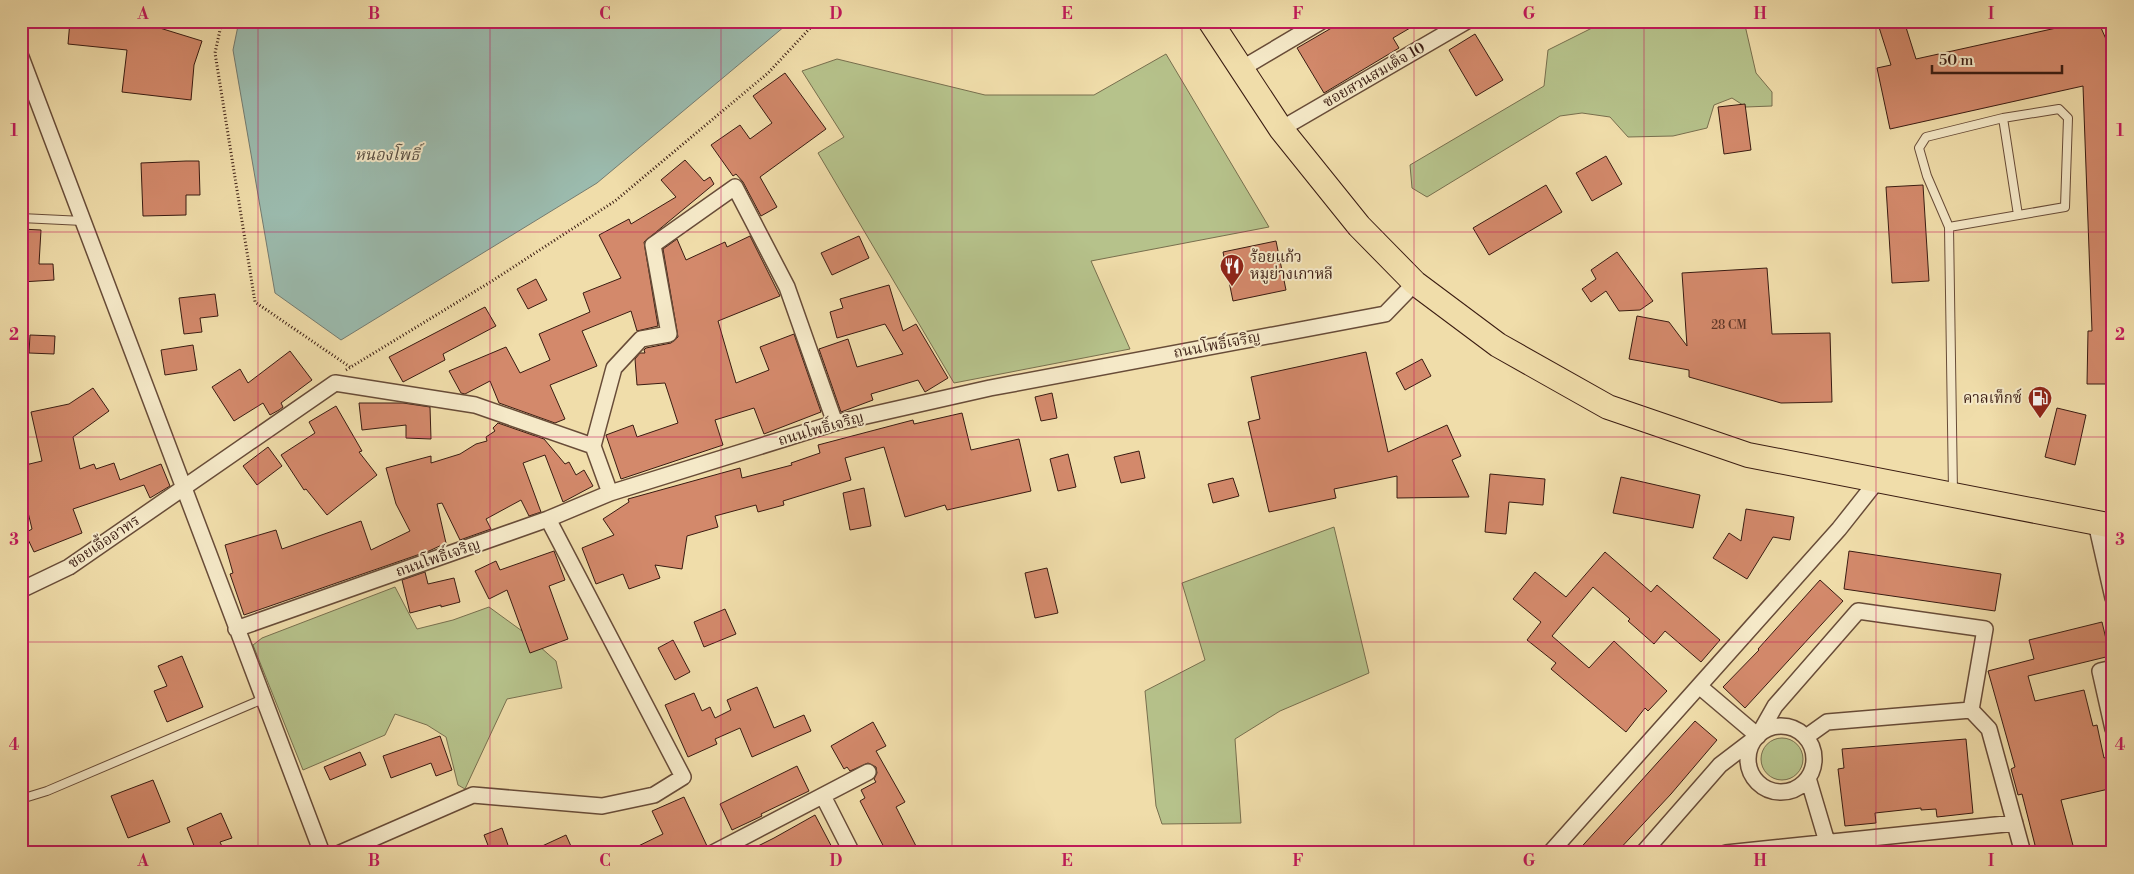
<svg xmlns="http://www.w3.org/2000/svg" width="2134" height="874" font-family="'Libre Bodoni','Noto Serif Thai',serif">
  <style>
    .green { fill: #b6c28b; stroke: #786f4e }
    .water { fill: #9bbbae; stroke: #747b70 }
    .building { fill: #d3896b; stroke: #3a1c12 }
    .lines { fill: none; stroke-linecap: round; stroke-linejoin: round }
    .service-casing { stroke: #684c38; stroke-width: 10 }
    .minor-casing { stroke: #684c38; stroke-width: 18 }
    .primary-casing { stroke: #3a1c12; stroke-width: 26 }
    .path { stroke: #3a1c12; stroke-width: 3; stroke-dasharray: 1 2.5; stroke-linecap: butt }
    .service { stroke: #f5e9c8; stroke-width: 8 }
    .minor { stroke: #f5e9c8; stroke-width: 15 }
    .primary { stroke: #f0ddaa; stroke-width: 24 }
    .grid { fill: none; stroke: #c2185b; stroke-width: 1; stroke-opacity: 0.55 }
    .labels { text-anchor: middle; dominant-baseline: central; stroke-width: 4; stroke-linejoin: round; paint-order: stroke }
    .number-label { font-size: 12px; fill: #603728 }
    .street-label { font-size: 15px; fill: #3a1c12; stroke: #f5e9c8 }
    .poi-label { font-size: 15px; fill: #3a1c12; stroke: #f5e9c8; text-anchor: start }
    .water-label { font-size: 16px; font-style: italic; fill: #574c41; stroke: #f5e9c8 }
    .neatline { fill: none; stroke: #c2185b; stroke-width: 2 }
    .grid-label { font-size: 16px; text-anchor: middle; font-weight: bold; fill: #c2185b }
  </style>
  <rect width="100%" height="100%" fill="#f0ddaa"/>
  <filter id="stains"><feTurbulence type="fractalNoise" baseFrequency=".004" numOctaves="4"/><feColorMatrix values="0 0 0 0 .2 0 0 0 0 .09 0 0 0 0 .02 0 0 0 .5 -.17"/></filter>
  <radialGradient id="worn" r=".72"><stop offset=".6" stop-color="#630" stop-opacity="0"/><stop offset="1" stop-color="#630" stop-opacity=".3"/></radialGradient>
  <path class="green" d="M1606 21H1744L1756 73 1772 92V106L1746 107 1732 98 1714 105 1707 128 1673 136 1628 137 1610 117 1582 113 1560 116 1427 197 1412 188 1410 165 1544 86 1548 50Z
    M1166 54 1269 227 1091 261 1130 349 954 383 818 153 844 137 802 71 837 59 985 95H1094Z
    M1334 527 1369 673 1280 711 1235 739 1241 823 1162 824 1156 806 1145 691 1205 660 1182 583Z
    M395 587 417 629 453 620 489 607 522 631 556 661 562 688 507 699 465 789 458 785 446 737 427 725 395 714 385 735 303 770 253 645 262 638Z
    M1761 759a21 21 0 1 1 42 0a21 21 0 1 1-42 0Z"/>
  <path class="water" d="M239 21H791L597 183 341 340 275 293 233 50Z"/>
  <path class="building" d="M70 21H137L202 41 194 65 191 100 122 92 127 50 68 44Z
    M1332 21H1422L1393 38 1399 48 1324 93 1297 48 1335 26Z
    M1877 21H1904L1916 59 2088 21H2098L2113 55V384H2087L2088 331H2092L2083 86 1890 129 1877 68 1891 65Z
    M1475 34 1503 80 1476 96 1449 50Z
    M785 73 826 129 760 177 777 207 761 216 743 182 736 174 733 176 711 145 740 125 750 139 772 123 753 96Z
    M1745 104 1751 150 1724 154 1718 107Z
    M1606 156 1622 184 1592 201 1576 173Z
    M685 160 704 181 710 177 714 184 644 242 658 326 637 331 631 311 582 331 597 366 550 385 565 419 555 423 499 403 490 381 465 394 461 393 449 371 506 347 520 373 550 360 539 334 590 312 583 293 621 278 599 235 629 219 631 224 676 197 661 180Z
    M186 161H199L200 195H186V215L143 216 141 163Z
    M1546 185 1562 212 1489 255 1473 228Z
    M1923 185 1929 281 1892 283 1886 187Z
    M21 229 41 230 39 264H53L54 280 21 282Z
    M750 236 780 296 718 321 736 383 769 370 760 347 794 334 821 412 764 434 754 408 715 420 723 445 621 479 606 435 633 425 637 437 678 423 665 383 637 385 635 359 640 353H645L644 350 646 348 671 343 678 337 663 249 677 239 686 260 725 242 727 247Z
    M859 236 869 258 832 275 821 253Z
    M1276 241 1286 290 1233 301 1223 252Z
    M1617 252 1653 301 1640 310 1619 311 1606 291 1591 302 1582 289 1596 279 1591 270Z
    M1767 268 1772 334 1830 333 1832 402 1781 403 1689 377V370L1629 359 1637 316 1669 322 1687 346 1682 273Z
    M536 279 547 300 528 309 517 289Z
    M889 285 903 331 916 324 948 378 925 392 918 380 871 394 873 400 841 412 819 349 848 339 857 367 903 354 885 324 837 338 830 312 843 308 840 299Z
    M215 294 218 316 200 318 202 332 184 334 179 298Z
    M485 307 496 326 443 354 445 360 403 382 389 357Z
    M30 335 55 336 54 354 29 353Z
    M193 345 197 370 165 375 161 350Z
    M290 351 312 380 281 403 283 407 279 410 270 415 263 403 234 421 212 387 240 369 248 383Z
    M1366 352 1388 452 1447 425 1461 456 1452 460 1469 497 1397 498V476L1334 489 1336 498 1269 512 1248 422 1260 419 1251 377Z
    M1422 359 1431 376 1405 390 1396 373Z
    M93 388 109 411 73 437 80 469 94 464 96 469 114 463 120 480 161 464 170 486 150 498 144 485 73 509 82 533 34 552 25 533 32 529 21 483V466L42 461 31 412 69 404Z
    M1052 393 1057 418 1041 421 1035 397Z
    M359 403H403L430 407 431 439 406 438V425L362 430Z
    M336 406 362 451 359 452 377 475 327 515 306 489 304 490 281 455 315 433 309 422Z
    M2057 408 2086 415 2075 465 2045 457Z
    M962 413 971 450 1019 439 1031 491 947 510 945 505 905 517 884 447 845 458 851 480 783 501 784 505 758 512 756 505 715 516 718 527 687 536 682 569 655 565 660 578 629 589 623 574 596 584 582 548 614 535 603 519 629 502 628 499 740 468 742 478 792 465 791 463 820 453 818 445 913 420 914 424Z
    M498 423 544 439 565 464 569 462 576 475 584 470 593 486 563 502 545 455 523 463 541 512 529 516 521 500 486 519 491 529 460 540 442 503 437 504 446 543 429 551 244 615 230 574 233 573 225 545 276 530 282 549 361 521 371 550 410 531 396 504 386 468 431 456V463L460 454 476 444 487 441 486 437 495 431 493 428Z
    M268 447 282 466 257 485 243 466Z
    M1139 451 1145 478 1121 483 1114 457Z
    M1068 454 1076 487 1058 491 1050 459Z
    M1490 474 1545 479 1543 505 1509 502 1506 534 1485 532Z
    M1621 477 1700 495 1693 528 1613 513Z
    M1233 478 1239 496 1213 503 1208 484Z
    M864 488 871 526 850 530 843 493Z
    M1746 509 1794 517 1790 540 1773 537 1747 579 1713 558 1729 533 1741 541Z
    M554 551 565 580 549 586 568 639 530 653 507 590 489 599 475 571 496 561 500 570Z
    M1849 551 2001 574 1995 611 1844 589Z
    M1605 552 1651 592 1657 585 1720 640 1701 662 1665 631 1654 644 1628 621 1630 619 1593 587 1552 636 1589 668 1614 641 1667 691 1648 711 1645 708 1626 732 1551 669 1556 663 1527 640 1541 622 1513 599 1535 572 1566 597Z
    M1047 568 1058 613 1035 618 1025 573Z
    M425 572 428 584 454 578 460 602 441 607V605L410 613 402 580Z
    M1820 580 1843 601 1745 708 1723 687 1759 650 1758 649Z
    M725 609 736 634 704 647 694 622Z
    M2102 622 2110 656 2028 676 2035 701 2084 690 2093 726 2097 725 2104 758 2110 756 2113 768V788L2061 800 2075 853H2037L2022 794 2018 795 2011 769 2015 767 1988 671 2034 659 2029 640Z
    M673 640 690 672 675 680 658 648Z
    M182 656 203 707 167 722 154 691 167 686 158 666Z
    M757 687 774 728 804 715 811 731 752 757 740 728 715 739 717 744 688 757 665 705 694 693 702 711 710 707 715 718 731 710 727 700Z
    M1695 721 1717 740 1671 794 1616 853H1576Z
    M873 722 886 746 876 751 905 802 896 807 917 848 908 853H887L860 801 865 798 861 790 876 782 874 779 877 773 876 767 868 763 850 771 847 767 844 769 831 746Z
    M440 736 452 770 436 776 431 763 391 778 383 756Z
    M1966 739 1973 813 1937 817 1936 809 1921 810V808L1875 813 1876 823 1845 826 1838 769 1844 768 1842 749Z
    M360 752 366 765 330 780 324 767Z
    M797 766 809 791 761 814 762 816 732 830 720 804Z
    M153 780 170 822 128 838 111 796Z
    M684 797 707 846 704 853H624L663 834 652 811Z
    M221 813 232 838 220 842 225 853H197L187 828Z
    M815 815 835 853H744L774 838Z
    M502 828 509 848 491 853 484 835Z
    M566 835 574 853H527Z"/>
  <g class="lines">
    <defs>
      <path id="service" d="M2003 118 2018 215
        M21 218 83 221
        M1949 227 2065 207 2068 118 2059 109 2003 118 1926 137 1919 148 1927 176 1949 227 1953 492
        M21 799 47 791 263 699"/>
      <path id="minor" d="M21 57 322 853
        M1241 69 1322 21
        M1281 129 1467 21
        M593 446 614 368 641 339 669 334 653 245 735 187 787 287 835 423
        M2096 523 2113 598
        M21 590 69 567 335 383 475 405 593 446 610 493
        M236 629 548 519 610 493 835 423 990 388 1385 314 1415 283
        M2113 668 2100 671 2113 729
        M1699 686 1758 736
        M1748 759a33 33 0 1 1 66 0a33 33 0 1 1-66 0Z
        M1806 737 1827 722 1971 710 1989 729 2023 853
        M1808 778 1827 842 1828 853
        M823 796 852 853
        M340 853 473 795 602 806 654 795 683 777 548 519
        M713 853 868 772
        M1550 853 1839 529 1877 481
        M1643 853 1720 765 1758 736 1775 706 1858 611 1985 629 1971 710
        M1726 853 2015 823"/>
      <path id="primary" d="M1210 21 1281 129 1359 226 1415 283 1498 345 1608 407 1748 455 2113 526"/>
    </defs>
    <use href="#service" class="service-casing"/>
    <use href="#minor" class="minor-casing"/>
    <use href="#primary" class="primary-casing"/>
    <path class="path" d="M222 21 215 53 255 302 350 367
      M346 370 492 281 615 201 768 73 813 25V21"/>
    <use href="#service" class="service"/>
    <use href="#minor" class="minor"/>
    <use href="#primary" class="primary"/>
  </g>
  <path class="grid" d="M258 21V853M490 21V853M721 21V853M952 21V853M1182 21V853M1414 21V853M1644 21V853M1876 21V853M21 232H2113M21 437H2113M21 642H2113"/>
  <defs>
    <symbol id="restaurant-pin" viewBox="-11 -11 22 30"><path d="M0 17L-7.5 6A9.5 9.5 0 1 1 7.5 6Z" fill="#8f2418" stroke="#f5e9c8"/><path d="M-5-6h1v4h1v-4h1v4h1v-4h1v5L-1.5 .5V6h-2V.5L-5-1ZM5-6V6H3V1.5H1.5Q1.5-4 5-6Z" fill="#fff"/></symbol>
    <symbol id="fuel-pin" viewBox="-11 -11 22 30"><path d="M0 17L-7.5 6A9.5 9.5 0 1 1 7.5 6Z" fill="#8f2418" stroke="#f5e9c8"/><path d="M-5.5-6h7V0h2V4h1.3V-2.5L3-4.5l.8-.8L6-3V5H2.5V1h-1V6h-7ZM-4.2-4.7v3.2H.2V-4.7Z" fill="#fff"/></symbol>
  </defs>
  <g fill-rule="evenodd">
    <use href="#restaurant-pin" x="1218" y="252" width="28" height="38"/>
    <use href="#fuel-pin" x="2026" y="384" width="28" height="38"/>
  </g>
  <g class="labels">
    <g class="number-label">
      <text x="1729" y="325">28 CM</text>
    </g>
    <g class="street-label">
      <text transform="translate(1374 75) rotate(-30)">ซอยสวนสมเด็จ 10</text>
      <text transform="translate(1217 345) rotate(-11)">ถนนโพธิ์เจริญ</text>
      <text transform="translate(821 429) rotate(-16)">ถนนโพธิ์เจริญ</text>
      <text transform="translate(104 542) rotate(-34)">ซอยเอื้ออาทร</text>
      <text transform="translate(438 558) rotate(-19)">ถนนโพธิ์เจริญ</text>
    </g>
    <g class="poi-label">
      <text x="1250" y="257">ร้อยแก้ว<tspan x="1250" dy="17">หมูย่างเกาหลี</tspan></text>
      <text x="2022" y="398" text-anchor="end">คาลเท็กซ์</text>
    </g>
    <g class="water-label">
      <text x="387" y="155">หนองโพธิ์</text>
    </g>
  </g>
  <rect width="2134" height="874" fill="none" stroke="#f0ddaa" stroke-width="55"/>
  <path d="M1932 65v8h130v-8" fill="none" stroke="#3a1c12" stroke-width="2.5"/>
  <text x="1939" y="65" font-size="15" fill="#3a1c12" stroke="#f5e9c8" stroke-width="4" paint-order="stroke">50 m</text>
  <rect x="28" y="28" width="2078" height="818" class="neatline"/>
  <g class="grid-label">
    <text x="143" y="19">A</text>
    <text x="374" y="19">B</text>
    <text x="605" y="19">C</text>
    <text x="836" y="19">D</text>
    <text x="1067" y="19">E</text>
    <text x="1298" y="19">F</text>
    <text x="1529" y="19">G</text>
    <text x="1760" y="19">H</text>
    <text x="1991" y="19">I</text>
    <text x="14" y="136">1</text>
    <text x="2120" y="136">1</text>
    <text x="14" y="340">2</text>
    <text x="2120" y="340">2</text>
    <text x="14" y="545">3</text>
    <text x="2120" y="545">3</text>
    <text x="14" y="750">4</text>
    <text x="2120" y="750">4</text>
    <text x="143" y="866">A</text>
    <text x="374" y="866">B</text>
    <text x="605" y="866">C</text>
    <text x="836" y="866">D</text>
    <text x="1067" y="866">E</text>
    <text x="1298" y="866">F</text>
    <text x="1529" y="866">G</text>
    <text x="1760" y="866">H</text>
    <text x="1991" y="866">I</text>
  </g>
  <rect width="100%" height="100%" filter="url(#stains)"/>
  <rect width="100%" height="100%" fill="url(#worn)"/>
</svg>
